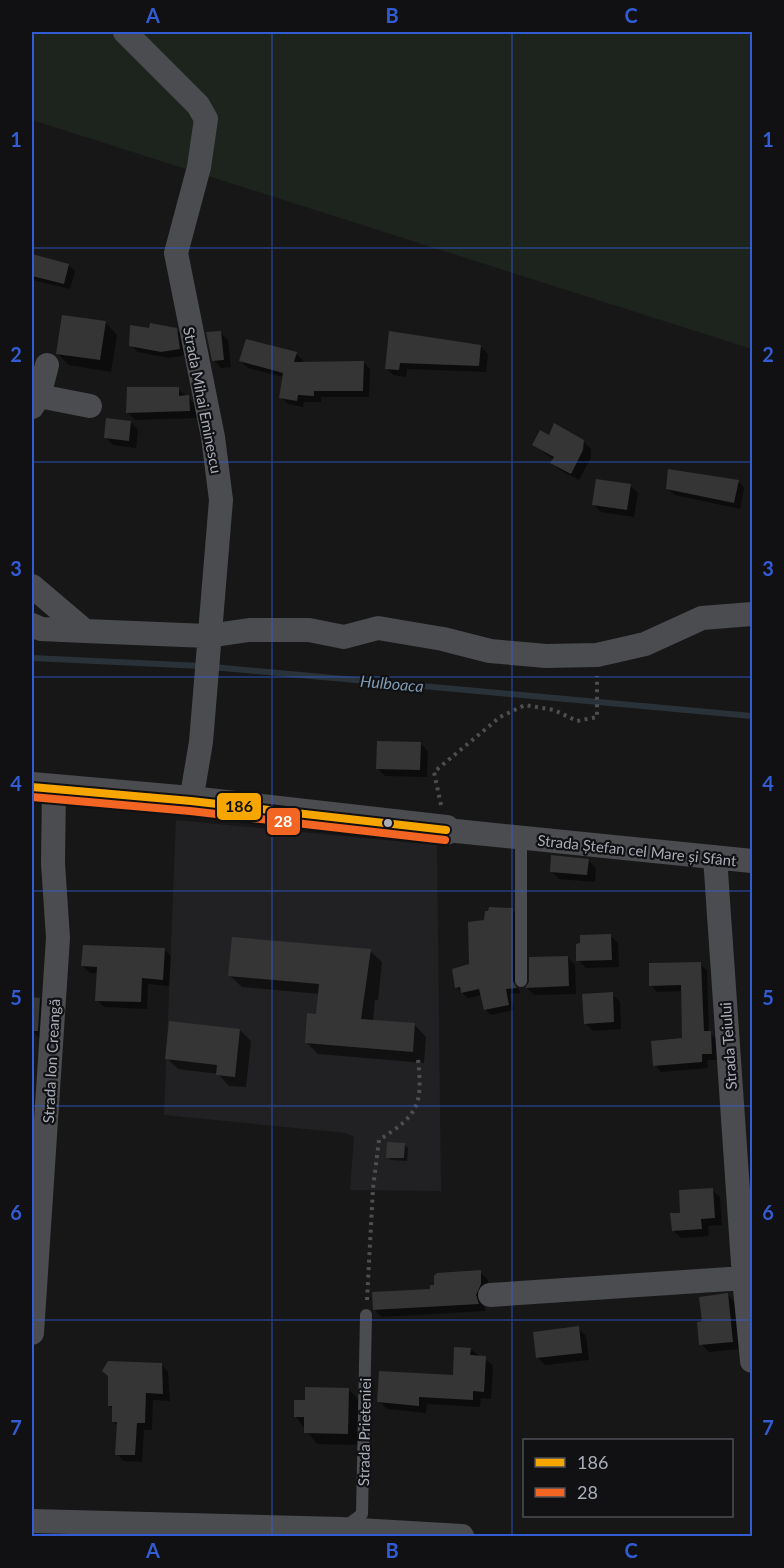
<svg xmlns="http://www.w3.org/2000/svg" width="784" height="1568" font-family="Lato,sans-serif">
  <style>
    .built { fill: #212123 }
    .green { fill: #1d241e }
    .shadow { fill: #0007 }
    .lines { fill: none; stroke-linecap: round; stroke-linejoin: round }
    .stream { stroke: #2a3239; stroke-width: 6 }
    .building { fill: #353536 }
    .path { stroke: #4d4e52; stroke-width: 4; stroke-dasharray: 3 4.5; stroke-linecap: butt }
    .service { stroke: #4b4c50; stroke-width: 12 }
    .minor { stroke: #4b4c50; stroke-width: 24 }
    .tertiary { stroke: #4b4c50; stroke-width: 30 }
    .bus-1-casing { stroke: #111113; stroke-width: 12 }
    .bus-2-casing { stroke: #111113; stroke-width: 12 }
    .bus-1 { stroke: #f7a600; stroke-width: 8 }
    .bus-2 { stroke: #f26522; stroke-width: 8 }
    .grid { fill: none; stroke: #325cd3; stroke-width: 1.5; stroke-opacity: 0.55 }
    .bus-dot { fill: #a8adb8; stroke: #111113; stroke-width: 2 }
    .labels { text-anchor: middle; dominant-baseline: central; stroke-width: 4.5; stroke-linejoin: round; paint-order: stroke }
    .street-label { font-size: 15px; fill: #a8adb8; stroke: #111113 }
    .water-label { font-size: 16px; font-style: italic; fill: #7f9bb3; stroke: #111113 }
    .line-badge { stroke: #111113; stroke-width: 2 }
    .badge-label { font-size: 16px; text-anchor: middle; font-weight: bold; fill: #fff }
    .pale-badge-label { font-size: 16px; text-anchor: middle; font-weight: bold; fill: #111 }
    .neatline { fill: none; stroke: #325cd3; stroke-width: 2 }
    .grid-label { font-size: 20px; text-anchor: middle; font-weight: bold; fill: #325cd3 }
  </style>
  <rect width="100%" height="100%" fill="#171717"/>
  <path class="built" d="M176 820 437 845 441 1191 350 1190 354 1137 346 1133 164 1115Z"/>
  <path class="green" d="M32 32H752V349L32 120Z"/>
  <path class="shadow" d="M32 256 68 265 75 271 70 289 32 280Z
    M106 323 117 335 111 372 69 365 58 354Z
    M176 329 183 336 186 355 169 358 138 352 131 345 150 330Z
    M220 332 228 340 231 367 221 368 214 360Z
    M390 332 481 347 488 354 486 372 407 369 406 377 393 375 386 368Z
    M296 354 303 360 302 363 363 362 370 369 369 397H321V402H304L303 407 288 404 281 397 284 377 248 368 241 361Z
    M178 389 196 405 197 418 135 420 127 412Z
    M131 422 138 430 136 448 113 445 105 437Z
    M550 437 583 441 591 449V458L579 480 560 470 552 463 554 460 534 445Z
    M738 481 744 488 740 509 675 495 668 489Z
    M630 486 638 493 634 517 601 512 594 505Z
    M420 743 428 751 427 777 385 776 377 768Z
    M588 860 596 868 595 882 559 879 551 871Z
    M512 910 518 916V988L521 993 510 994 514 1010 491 1015 485 1009 482 995 468 998 456 987 470 965 490 913Z
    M610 935 618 943 619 967 586 968 578 960Z
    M164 949 171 956 169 986 148 984 147 1009 104 1007 97 1000 98 973H90L83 966Z
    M370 951 382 962 378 1000H375L373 1021 415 1025 426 1037 424 1063 318 1054 306 1042 317 1016 319 994 242 987 230 976Z
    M567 957 575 965 576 994 534 995 527 988Z
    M700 964 707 970 709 1033 717 1039 718 1060H707L708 1068 661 1072 655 1065 684 1040 683 991 657 992 651 985Z
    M612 994 620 1002 621 1029 593 1031 585 1023Z
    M32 997 39 998 47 1005 40 1038 32 1032Z
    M240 1030 251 1041 246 1087 229 1086 218 1074 178 1069 166 1058Z
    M404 1145 408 1148 407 1161 391 1160 387 1157Z
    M712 1190 720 1197 722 1225 708 1226 709 1236 681 1238 673 1230 682 1214Z
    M480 1272 488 1280 489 1292 483 1304 486 1311 382 1317 375 1310Z
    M728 1295 735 1303 740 1349 709 1352 701 1344Z
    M578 1328 586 1336 589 1360 545 1365 537 1357Z
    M470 1349 493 1365 491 1399 481 1398 480 1407 427 1404 426 1413 387 1409 379 1401 454 1376Z
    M161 1364 168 1372 170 1401 153 1400 152 1430H144L142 1462 124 1461 117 1454 118 1426 114 1422V1410L109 1405Z
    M348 1389 360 1401 359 1445 317 1444 295 1416 307 1402Z"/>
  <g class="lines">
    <path class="stream" d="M32 658 202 666
      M212 667 752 716"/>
  </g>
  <path class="building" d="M32 254 69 264 64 284 32 276Z
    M62 315 106 321 100 360 56 354Z
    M150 323 177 328 180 349 161 352 129 346 130 325 149 328Z
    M221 331 224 360 212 361 206 332Z
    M389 331 481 345 479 366 400 363 399 370 385 369Z
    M246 339 297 352 294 362 364 361 363 391H314V396L298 395 297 401 279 398 283 373 239 361Z
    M127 387H179V396L189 395 190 411 126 413Z
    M106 418 131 421 129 441 104 438Z
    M554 423 584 440 583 450 571 474 550 463 554 457 532 445 540 430 549 435Z
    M668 469 739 480 734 503 666 489Z
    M596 479 631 484 627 510 592 505Z
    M377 741 421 742 420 770 376 769Z
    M551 855 589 859 587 875 550 872Z
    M489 907 513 908V981L517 988 506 989 509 1005 484 1010 479 989 461 993 460 987 455 988 452 969 469 964 468 922 484 920 485 911H488Z
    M611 934 612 960 576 961V944L580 943V935Z
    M232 937 371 949 361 1019 415 1023 413 1052 305 1043 307 1013 316 1014 319 984 228 976Z
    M83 945 165 948 163 980 142 978 141 1002 95 1001 97 967 81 966Z
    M568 956 569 986 525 988 529 982V957Z
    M701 962 704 1031H711L712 1054H702V1062L653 1066 651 1041 682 1038 681 985 649 986V963Z
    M613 992 614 1022 584 1024 582 994Z
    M32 997 40 998 38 1031H32Z
    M169 1021 240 1029 235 1077 216 1075 217 1065 165 1059Z
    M387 1142 405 1143 404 1158H386Z
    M713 1188 715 1218 701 1219 702 1229 672 1231 670 1213H680L679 1190Z
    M481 1270V1284L476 1295 479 1304 373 1310 372 1292 430 1289V1285H434V1276L437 1273Z
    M728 1293 733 1342 699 1345 697 1322 702 1321 699 1297Z
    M579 1326 582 1353 536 1358 533 1332Z
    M454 1347 471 1348 470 1355 486 1356 484 1392 473 1391V1400L419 1397V1406L377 1402 379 1371 453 1375Z
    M108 1361 162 1363 163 1394 146 1393 145 1423H137L135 1455H115L117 1422H112V1406H108V1376L102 1371Z
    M305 1387 349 1388 348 1434 304 1433V1417H294V1400H305Z"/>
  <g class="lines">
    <path class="path" d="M441 805 434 772 500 717 525 705 554 710 577 721 597 717V676
      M367 1300 373 1188 379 1140C418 1115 423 1106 418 1059"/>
    <path class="service" d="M521 981V838
      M345 1527 362 1514 366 1315"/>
    <path class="minor" d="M125 32 198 105 206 119 199 167 176 253 213 437 221 500 201 742 191 801
      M39 396 90 406
      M32 407 39 396 47 365
      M32 586 85 631 208 636 249 630H309L344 637 378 628 443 639 490 651 546 656 597 655 645 644 702 618 752 614
      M32 625 41 629 85 631
      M446 830 752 861
      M715 857 744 1278 752 1361
      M490 1295 744 1278
      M32 1333 58 938 53 863 54 789
      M32 1521 341 1529 462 1536"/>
    <path class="tertiary" d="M32 787 191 801 446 830"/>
    <defs>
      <path id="bus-1" d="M32 787 191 801 446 830"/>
      <path id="bus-2" d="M32 797 190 811 445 840"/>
    </defs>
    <use href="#bus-1" class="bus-1-casing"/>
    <use href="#bus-2" class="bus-2-casing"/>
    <use href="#bus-1" class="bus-1"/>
    <use href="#bus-2" class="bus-2"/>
  </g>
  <path class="grid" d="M272 32V1536M512 32V1536M32 248H752M32 462H752M32 677H752M32 891H752M32 1106H752M32 1320H752"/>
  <circle class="bus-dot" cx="388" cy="823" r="5"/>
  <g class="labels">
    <g class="street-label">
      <text transform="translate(203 400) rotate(79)">Strada Mihai Eminescu</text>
      <text transform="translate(637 850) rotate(6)">Strada Ștefan cel Mare și Sfânt</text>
      <text transform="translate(728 1046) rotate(-94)">Strada Teiului</text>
      <text transform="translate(51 1061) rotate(-87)">Strada Ion Creangă</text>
      <text transform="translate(364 1432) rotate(-89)">Strada Prieteniei</text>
    </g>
    <g class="water-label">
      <text transform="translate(392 683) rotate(5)">Hulboaca</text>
    </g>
  </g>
  <g class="line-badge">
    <rect x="216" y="792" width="46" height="29" rx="6" fill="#f7a600"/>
    <rect x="266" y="807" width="35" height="29" rx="6" fill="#f26522"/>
  </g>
  <g class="badge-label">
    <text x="283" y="827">28</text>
  </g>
  <g class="pale-badge-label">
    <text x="239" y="812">186</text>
  </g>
  <rect width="784" height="1568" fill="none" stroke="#111113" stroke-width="66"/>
  <rect x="523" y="1439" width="210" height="78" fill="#111113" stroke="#4d4f55" stroke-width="1.5"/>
  <rect x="535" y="1458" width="30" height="9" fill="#f7a600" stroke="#4d4f55" stroke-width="1.5"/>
  <text x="577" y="1469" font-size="18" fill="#a8adb8">186</text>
  <rect x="535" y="1488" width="30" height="9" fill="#f26522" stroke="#4d4f55" stroke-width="1.5"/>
  <text x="577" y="1499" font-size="18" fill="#a8adb8">28</text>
  <rect x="33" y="33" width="718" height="1502" class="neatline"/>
  <g class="grid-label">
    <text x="153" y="23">A</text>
    <text x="392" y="23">B</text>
    <text x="631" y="23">C</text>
    <text x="16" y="147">1</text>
    <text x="768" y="147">1</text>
    <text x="16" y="362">2</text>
    <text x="768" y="362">2</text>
    <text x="16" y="576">3</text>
    <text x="768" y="576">3</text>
    <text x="16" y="791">4</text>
    <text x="768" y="791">4</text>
    <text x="16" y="1005">5</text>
    <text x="768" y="1005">5</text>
    <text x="16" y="1220">6</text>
    <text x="768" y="1220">6</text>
    <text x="16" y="1435">7</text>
    <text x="768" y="1435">7</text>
    <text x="153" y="1558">A</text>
    <text x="392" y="1558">B</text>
    <text x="631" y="1558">C</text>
  </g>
</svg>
